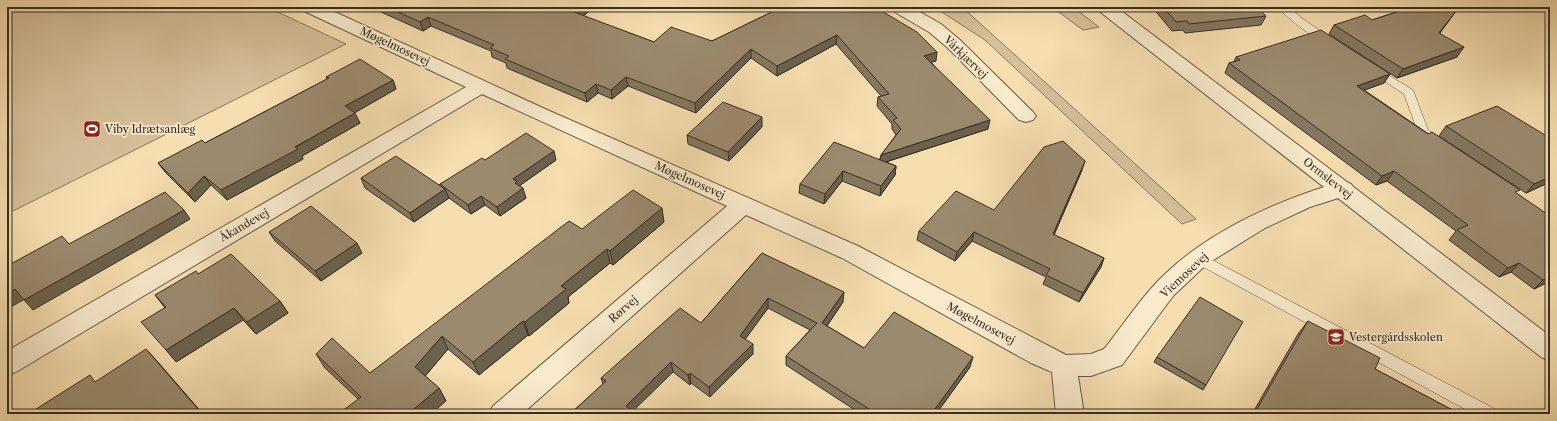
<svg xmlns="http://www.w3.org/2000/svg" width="1557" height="421" font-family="'Libre Caslon Text',serif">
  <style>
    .green { fill: #d6c099; stroke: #887760 }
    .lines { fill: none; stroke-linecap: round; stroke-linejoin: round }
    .service-casing { stroke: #685a48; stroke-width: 1 }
    .minor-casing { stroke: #685a48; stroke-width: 2 }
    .tertiary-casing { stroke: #685a48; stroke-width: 2 }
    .service { fill: #f9eacc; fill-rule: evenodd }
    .minor { fill: #f9eacc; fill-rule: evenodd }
    .tertiary { fill: #f9eacc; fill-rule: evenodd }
    .wall { fill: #85775f; stroke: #392e26 }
    .shaded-wall { fill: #6c614d; stroke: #392e26 }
    .building { fill: #9b8a6e; stroke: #392e26 }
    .labels { text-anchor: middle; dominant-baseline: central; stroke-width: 3.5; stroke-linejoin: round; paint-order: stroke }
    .street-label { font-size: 11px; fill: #392e26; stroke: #f9eacc }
    .poi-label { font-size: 11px; fill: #392e26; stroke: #f9eacc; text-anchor: start }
  </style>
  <rect width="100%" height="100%" fill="#f6deb0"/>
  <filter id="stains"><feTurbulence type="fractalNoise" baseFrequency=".005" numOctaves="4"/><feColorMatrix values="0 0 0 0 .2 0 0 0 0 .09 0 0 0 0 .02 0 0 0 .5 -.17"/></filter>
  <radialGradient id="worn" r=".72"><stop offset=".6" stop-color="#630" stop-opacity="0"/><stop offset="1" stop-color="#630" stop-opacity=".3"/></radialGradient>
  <path class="green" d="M7 7H267L346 44 7 214Z
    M934 7H962L1196 219 1182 224 985 40Z
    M1052 7H1073L1099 27 1083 30Z"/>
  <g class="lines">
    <defs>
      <path id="service" d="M1278 7H1289L1303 19 1335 41 1334 43C1322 46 1285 17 1278 7Z
        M1373 66 1413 90 1428 130 1440 140 1438 143H1430L1419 135 1404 94 1369 71 1368 69 1369 67Z
        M1199 253 1495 409 1497 414H1474L1194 262 1192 258 1194 254Z"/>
      <path id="minor" d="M302 7H324L545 109 858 246 1066 355 1091 354 1104 349C1121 328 1138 302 1157 282 1206 231 1276 201 1343 181L1351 184 1354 189 1351 194 1310 207 1265 228 1207 264 1173 296 1122 365 1091 376H1078L1084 414H1056L1052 372 1031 363 842 258 746 215 522 414H489L493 406 727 206 482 94 16 372 7 375V351L466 87 304 11Z
        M891 7H911L941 24 960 40 1033 112 1036 116 1033 120 1026 122 1019 120 948 48 929 32 893 11Z"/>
      <path id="tertiary" d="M1097 7H1116L1550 336V361L1541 357 1099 11Z"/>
    </defs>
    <use href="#service" class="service-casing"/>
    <use href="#minor" class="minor-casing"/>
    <use href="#tertiary" class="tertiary-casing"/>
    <use href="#service" class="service"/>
    <use href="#minor" class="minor"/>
    <use href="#tertiary" class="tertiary"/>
  </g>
  <path class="wall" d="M370 7H595L583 16 654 42 712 41 782 7 936 61 931 62 988 129 886 162 896 166 895 175 880 196 842 181 824 204 799 193 800 184 880 159 881 155 896 135 892 129V124L877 106 878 97 881 96 836 44 777 76 751 58 696 113 628 86 612 99 598 93 587 102 507 68 506 63 492 57 491 51 431 26 423 31Z
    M1152 7H1257L1266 16 1261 25 1185 33 1183 30 1172 31Z
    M1412 7H1459L1440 33 1457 57 1397 78 1329 34 1334 25 1372 20Z
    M1236 57 1390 74 1384 83 1364 90 1517 194 1550 281 1534 289 1511 272 1499 277 1449 240 1456 231 1387 181 1376 185 1225 73 1229 63 1234 62Z
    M326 77 393 80 396 89 354 113 360 123 302 156 303 159 227 200 211 185 195 202 165 172 158 163 205 143 327 79Z
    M1446 126 1550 182 1526 193 1439 136Z
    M762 127 729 161 688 144 687 135Z
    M485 160H556L519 186 526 198 500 216 485 205 471 214 449 198 414 222 365 188 361 178 440 185V184Z
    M1082 170 1054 235 1104 258 1101 267 1079 302 1043 284 1046 277 972 241 955 261 917 240 919 231 994 210Z
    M664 222 613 265 610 263 568 297 569 303 529 336 528 335 479 375 448 349 425 376 439 388 446 401 358 399 325 368 316 354 370 373 582 229Z
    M269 232 362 253 321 281 275 241Z
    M762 253 843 302 827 326 864 348 970 367 938 411 943 414H861L786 365V356L810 330 768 308 745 339 753 354 710 397 691 383 690 385 673 372 570 414 603 384 601 378 701 323Z
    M198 274 280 301 288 313 256 334 243 320 176 362 165 308 155 295Z
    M1308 321 1375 369 1460 414H1252L1298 334Z
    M1157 357 1206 385 1203 390 1154 362Z"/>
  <path class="shaded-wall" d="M581 7H595L576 21 574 12Z
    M1459 7 1433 42 1439 33Z
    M428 17 431 26 423 31 420 22Z
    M837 35 836 44 777 76V66Z
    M1464 47 1457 57 1397 78 1403 69Z
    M751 49V58L696 113 695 103Z
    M937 52 936 61 922 65 924 56Z
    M1390 74 1384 83 1351 95 1357 86Z
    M626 77 628 86 612 99 611 90Z
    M393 80 396 89 349 116 345 106Z
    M596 84 598 93 587 102 585 93Z
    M355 113 360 123 302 156 303 159 227 200 221 190Z
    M762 117V127L729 161 728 152Z
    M990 120 988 129 879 164 881 155Z
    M554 151 556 160 519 186 523 188 526 198 500 216 497 207 513 179Z
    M1085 161 1082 170 1050 244 1053 234Z
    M896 166 895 175 880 196 881 186Z
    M843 171 842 181 824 204 825 194Z
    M1394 171 1387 181 1376 185 1382 176Z
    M204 176 211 185 195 202 188 193Z
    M1550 177V182L1526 193 1534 184Z
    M445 189 449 198 414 222 410 213Z
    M481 196 485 205 471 214 468 205Z
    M662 208 664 222 613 265 610 251Z
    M184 210 190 219 145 246 33 310 24 300Z
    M974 232 972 241 955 261 957 252Z
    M357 243 362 253 321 281 315 271Z
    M607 249 610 263 568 297 569 303 529 336 525 322 561 286Z
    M1104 258 1101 267 1079 302 1083 293Z
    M1519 263 1511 272 1499 277 1508 268Z
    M1550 276V281L1534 289 1543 280Z
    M15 289 25 299 7 309V294Z
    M844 292 843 302 822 333V323Z
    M768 298V308L741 345 740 336Z
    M280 301 288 313 256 334 247 322Z
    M234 308 243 320 176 362 166 350Z
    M523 321 528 335 479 375 473 362Z
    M442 336 448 349 422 380 415 367Z
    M753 344V354L710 397 709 387Z
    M146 349 157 361 203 414H191Z
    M973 357 970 367 936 414 935 409Z
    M671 362 673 372 630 414 626 406Z
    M690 373 691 383 690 385 688 375Z
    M439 388 446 401 431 414H408Z"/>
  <path class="building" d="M387 7H581L574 12 654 42 671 27 712 41 782 7H875L917 32 937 52 924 56 990 120 881 155 901 129 893 120 897 118 878 97 889 94 837 35 777 66 751 49 695 103 626 77 611 90 596 84 585 93 505 59 509 56 490 48 494 45 428 17 420 22Z
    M1163 7H1257L1266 16 1189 24 1187 21 1176 22Z
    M1412 7H1459L1439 33 1464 47 1403 69 1334 25 1365 15 1372 20Z
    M1321 30 1390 74 1357 86 1428 134 1432 132 1520 190 1515 192 1550 216V276L1543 280 1519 263 1508 268 1457 230 1468 225 1394 171 1382 176 1229 63 1240 60 1236 57Z
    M360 59 393 80 345 106 355 113 295 147 298 149 221 190 204 176 188 193 158 163 202 140 205 143 329 78 326 77Z
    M723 102 762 117 728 152 687 135Z
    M1497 106 1550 138V177L1534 184 1446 126Z
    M526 133 554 151 513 179 517 181 515 183 523 188 497 207 481 196 468 205 440 184 482 158 485 160Z
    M1063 141 1085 161 1053 234 1104 258 1083 293 1046 275 1050 269 974 232 957 252 919 231 956 191 994 210 1044 147Z
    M834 142 896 166 881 186 843 171 825 194 800 184Z
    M396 156 445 189 410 213 361 178Z
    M633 190 662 208 610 251 607 249 561 286 566 289 525 322 523 321 473 362 442 336 415 367 439 388 408 414H338L361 397 316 354 332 338 370 373 569 221 582 229Z
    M165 192 184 210 137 237 24 300 15 289 7 294V266L62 236 69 244Z
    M311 206 357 243 315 271 269 232Z
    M762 253 844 292 822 323 864 348 894 312 973 357 935 409 943 414H877L786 356 817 323 768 298 740 336 753 344 709 387 690 373 688 375 671 362 626 406 637 414H570L606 381 601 378 680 308 701 323Z
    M231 254 280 301 247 322 234 308 166 350 141 322 166 307 155 295 196 271 198 274Z
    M1200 297 1243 322 1206 385 1157 357Z
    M1308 321 1380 358 1375 369 1460 414H1254Z
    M146 349 198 409 191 414H35L33 411 90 375 95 382Z"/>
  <defs>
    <symbol id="stadium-square" viewBox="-11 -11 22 22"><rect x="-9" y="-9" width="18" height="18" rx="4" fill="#8f2418" stroke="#f9eacc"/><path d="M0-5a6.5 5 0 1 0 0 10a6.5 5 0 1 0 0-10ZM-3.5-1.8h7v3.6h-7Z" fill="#fff"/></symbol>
    <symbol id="school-square" viewBox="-11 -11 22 22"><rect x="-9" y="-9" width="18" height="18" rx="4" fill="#8f2418" stroke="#f9eacc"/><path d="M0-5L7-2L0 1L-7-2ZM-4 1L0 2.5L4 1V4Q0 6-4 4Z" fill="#fff"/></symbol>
  </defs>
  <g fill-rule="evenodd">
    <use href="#stadium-square" x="82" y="119" width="20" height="20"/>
    <use href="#school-square" x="1326" y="327" width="20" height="20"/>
  </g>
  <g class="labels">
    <g class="street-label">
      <text transform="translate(395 46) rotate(25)">Møgelmosevej</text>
      <text transform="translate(966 57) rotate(44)">Vårkjærvej</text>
      <text transform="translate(1328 178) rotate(38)">Ormslevvej</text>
      <text transform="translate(690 180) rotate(24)">Møgelmosevej</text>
      <text transform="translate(244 225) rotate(-30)">Åkandevej</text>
      <text transform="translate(1184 275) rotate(-43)">Viemosevej</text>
      <text transform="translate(623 309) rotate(-41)">Rørvej</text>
      <text transform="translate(981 323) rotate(28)">Møgelmosevej</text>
    </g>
    <g class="poi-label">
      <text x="105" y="129">Viby Idrætsanlæg</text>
      <text x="1349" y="337">Vestergårdsskolen</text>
    </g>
  </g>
  <rect width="1557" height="421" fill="none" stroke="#f6deb0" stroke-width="24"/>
  <rect x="8" y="8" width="1541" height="405" fill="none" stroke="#392e26" stroke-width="2"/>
  <rect x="12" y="12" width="1533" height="397" fill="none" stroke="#392e26"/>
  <rect width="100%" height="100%" filter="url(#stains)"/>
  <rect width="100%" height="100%" fill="url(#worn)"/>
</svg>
